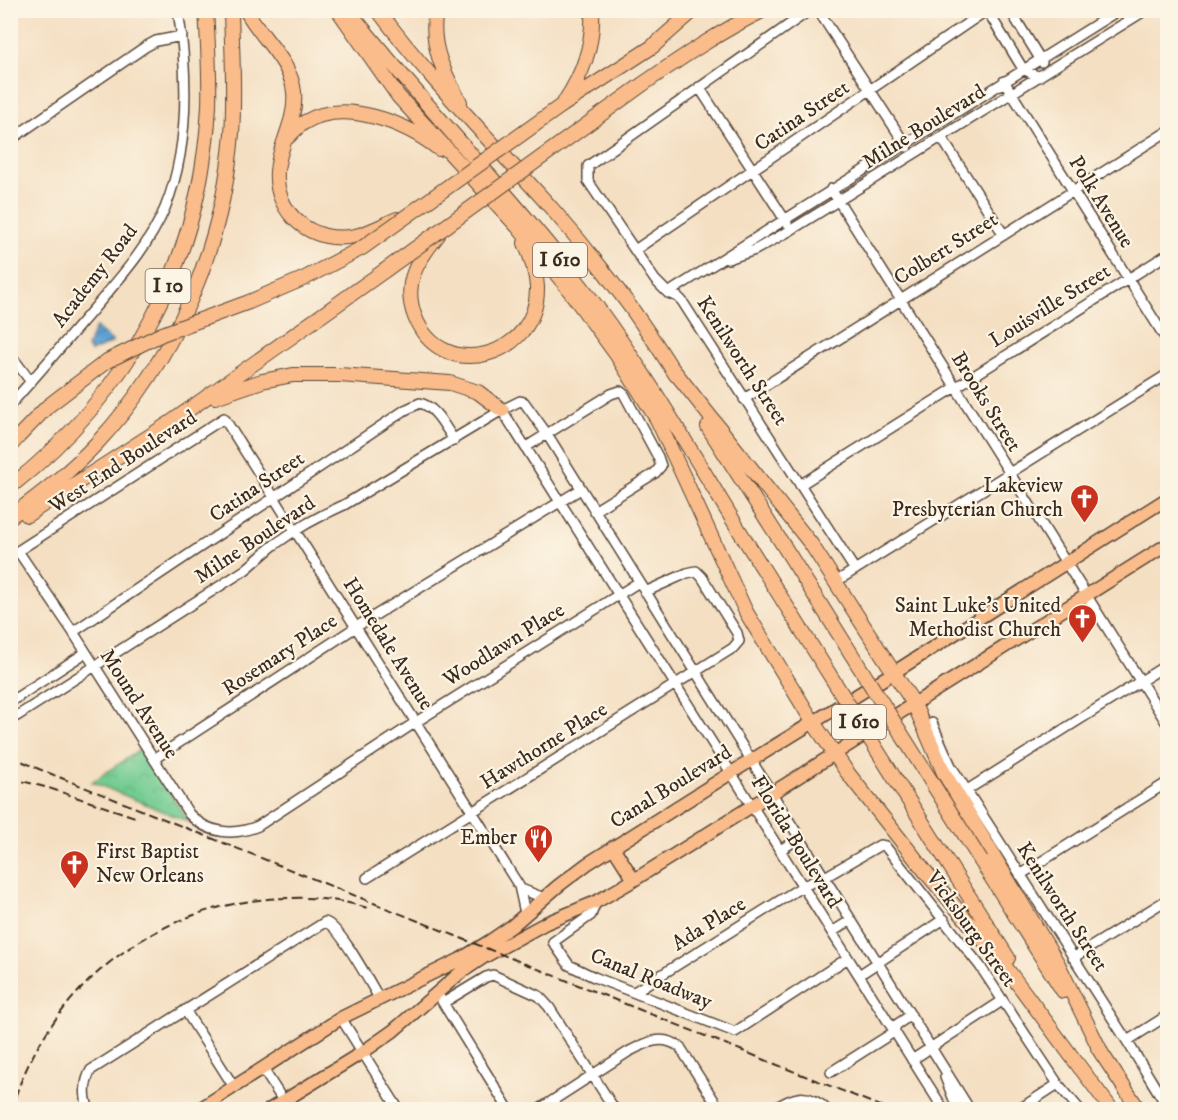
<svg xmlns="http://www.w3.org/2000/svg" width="1178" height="1120" font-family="'IM FELL DW Pica',serif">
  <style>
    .park { fill: url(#park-crowns); stroke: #567b58; stroke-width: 1.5 }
    .water { fill: url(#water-waves); stroke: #4c6678; stroke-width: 1.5 }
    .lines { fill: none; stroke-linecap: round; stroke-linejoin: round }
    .minor-casing { stroke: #574537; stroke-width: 12 }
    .major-casing { stroke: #574537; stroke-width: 15 }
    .highway-casing { stroke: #574537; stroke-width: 16 }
    .minor { stroke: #fff; stroke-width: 9 }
    .major { stroke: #f9bc8a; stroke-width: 12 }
    .highway { stroke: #f9bc8a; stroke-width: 14 }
    .rail { stroke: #3b2a1e; stroke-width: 2; stroke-dasharray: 9 4.5; stroke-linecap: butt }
    .highway-bridge-casing { stroke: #574537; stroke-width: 16; stroke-linecap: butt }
    .highway-bridge { stroke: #f9bc8a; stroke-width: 14 }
    .labels { text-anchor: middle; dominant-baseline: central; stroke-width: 4.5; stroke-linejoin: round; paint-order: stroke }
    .shield { fill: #fcf5e5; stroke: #75675a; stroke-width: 1.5 }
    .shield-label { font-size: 20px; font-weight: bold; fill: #3b2a1e }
    .street-label { font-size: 21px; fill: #3b2a1e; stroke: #fcf5e5 }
    .poi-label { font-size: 21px; fill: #3b2a1e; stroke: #fcf5e5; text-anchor: end }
  </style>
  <defs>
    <pattern id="park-crowns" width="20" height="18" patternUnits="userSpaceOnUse" patternTransform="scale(1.5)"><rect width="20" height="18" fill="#72cc92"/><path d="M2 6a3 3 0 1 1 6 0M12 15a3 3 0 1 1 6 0" fill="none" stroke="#64af7d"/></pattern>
    <pattern id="water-waves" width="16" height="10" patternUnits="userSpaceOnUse" patternTransform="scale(1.5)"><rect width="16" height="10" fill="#5da1d2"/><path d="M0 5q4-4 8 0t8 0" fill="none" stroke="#4e83aa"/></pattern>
  </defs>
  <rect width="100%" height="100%" fill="#fcf5e5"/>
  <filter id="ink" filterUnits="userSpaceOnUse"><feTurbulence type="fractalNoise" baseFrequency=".0167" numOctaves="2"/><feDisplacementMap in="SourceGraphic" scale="12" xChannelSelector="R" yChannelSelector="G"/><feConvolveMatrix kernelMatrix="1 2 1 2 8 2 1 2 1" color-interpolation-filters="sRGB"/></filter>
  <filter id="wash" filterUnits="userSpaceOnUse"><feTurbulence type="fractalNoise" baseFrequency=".008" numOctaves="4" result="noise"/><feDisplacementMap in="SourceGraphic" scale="24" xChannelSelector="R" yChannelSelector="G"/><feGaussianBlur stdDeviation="1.35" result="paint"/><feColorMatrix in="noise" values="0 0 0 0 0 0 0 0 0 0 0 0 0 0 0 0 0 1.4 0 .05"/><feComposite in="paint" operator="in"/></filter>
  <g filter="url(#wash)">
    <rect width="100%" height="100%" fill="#f4dfc2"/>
    <path class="park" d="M141 749 189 822 92 782Z"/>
    <path class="water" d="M96 327 113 342 91 352 87 347Z"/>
  </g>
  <g filter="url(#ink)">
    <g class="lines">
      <defs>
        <path id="minor" d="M810 10 588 166V181L655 280 668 293 678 297 682 301 855 570
          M818 10 907 147
          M987 10 1023 69 1039 77
          M1010 10 1042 62
          M1004 81 1168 342
          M699 87 787 223
          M941 137 1004 235
          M10 140 145 47 156 41 182 36
          M831 189 1168 725
          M635 250 987 10
          M728 259 755 250 791 230 1146 10
          M668 293 1119 10
          M10 354 31 382
          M744 399 1168 131
          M10 405C38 374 64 343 91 312 119 279 148 248 165 208 190 147 188 75 178 10
          M502 410 944 1110
          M526 447 611 394 620 391 624 394 658 457 661 466 655 473 594 511
          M800 485 1168 254
          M18 551 73 632 189 814C208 834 234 836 258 826L416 722 639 582
          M10 556 224 418 519 886 525 913
          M837 581 1168 374
          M73 632 405 410 420 403C436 407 445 427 454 440
          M10 702 85 653
          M10 718 17 716 245 570C255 562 264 553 274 545 296 529 319 516 344 505L502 410 520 401 524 402 547 434 970 1110
          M932 723 951 766 1127 1041 1168 1108
          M154 759 356 627 581 489
          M967 790 1168 664
          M780 850 800 838
          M1020 875 1168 782
          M367 878 733 648 739 641 737 633 702 577 696 571 687 573 645 592
          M521 889 544 898
          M596 902 591 915 553 942 569 965 594 977 735 1032 848 958
          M832 932 851 920
          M1073 958 1168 899
          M859 975 944 919
          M634 992 803 886 825 877 880 845 885 846 980 966 1058 1084 1080 1110
          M440 998 509 1110
          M443 1003 486 977 493 975 539 996 549 1007 615 1110
          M185 1010 234 1087
          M341 1018 399 1110
          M1127 1041 1168 1015
          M912 1060 1002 1001
          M263 1069 289 1110
          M831 1072 894 1032 896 1025 911 1015
          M945 1077 958 1110
          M89 1110C84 1097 84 1082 91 1070L325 922C339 925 370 983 379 998
          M538 1110 628 1052C647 1042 662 1034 680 1047L720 1110
          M772 1110C792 1097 807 1090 827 1110
          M1018 1110 1058 1084"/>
        <path id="major" d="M613 847 634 880
          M198 1110 341 1018 459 960 490 941 512 926 558 886 587 864 731 773 893 673 1168 498
          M269 1110 363 1052 393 1031 460 973 484 957 546 923 596 902 634 880 1168 544"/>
        <path id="highway" d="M246 10C260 37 291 61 294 92 297 121 279 144 277 171 274 214 313 245 355 236 369 233 383 225 397 219
          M338 10 398 96 518 227 567 287 616 354 662 427
          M348 10C428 111 520 203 597 307 657 389 706 478 760 564
          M378 10C432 83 494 143 553 210 598 261 640 317 676 375
          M436 10C429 45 444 73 460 102
          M643 84C682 57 721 31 764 10
          M565 101C583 74 594 44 592 10
          M561 106 652 47 694 10
          M288 137C293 132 299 125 305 122 344 98 406 123 439 149
          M438 235C417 261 402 283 415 317 442 385 539 357 537 287 536 271 531 257 525 243
          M671 367 811 544 914 704 944 773 1058 964 1103 1056
          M215 397 262 381 293 375H339L450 383 478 392 502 410
          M657 419 746 612 813 722 847 772 929 876 998 957 1081 1069
          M708 427 785 548
          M10 446 19 436
          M10 487C131 392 201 260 209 106 210 75 208 42 206 10
          M27 515 170 423 384 271
          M10 517C41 494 71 471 97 443 175 360 223 247 232 133 235 92 232 51 231 10
          M981 861 1063 991
          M958 879 1008 958
          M1098 1048 1139 1110
          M1076 1062 1112 1110"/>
      </defs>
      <use href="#minor" class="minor-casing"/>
      <use href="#major" class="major-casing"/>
      <use href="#highway" class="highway-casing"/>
      <use href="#minor" class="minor"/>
      <use href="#major" class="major"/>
      <use href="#highway" class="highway"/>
      <path class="rail" d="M10 756 39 769 890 1110
        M10 778 49 788 138 818
        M11 1110C48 985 161 899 290 898 316 897 342 900 367 908"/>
      <defs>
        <path id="highway-bridge" d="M384 271 643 84
          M19 436 48 406 107 361 162 334 249 302 305 278 362 248 561 106
          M785 548 981 861
          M760 564 958 879"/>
      </defs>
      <use href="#highway-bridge" class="highway-bridge-casing"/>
      <use href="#highway-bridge" class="highway-bridge"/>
    </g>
  </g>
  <defs>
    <symbol id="church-pin" viewBox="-11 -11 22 30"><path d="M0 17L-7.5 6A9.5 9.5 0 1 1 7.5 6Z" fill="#c8321e" stroke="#fcf5e5"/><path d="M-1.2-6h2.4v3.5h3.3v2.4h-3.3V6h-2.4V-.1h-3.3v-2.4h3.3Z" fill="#fff"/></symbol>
    <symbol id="restaurant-pin" viewBox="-11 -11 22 30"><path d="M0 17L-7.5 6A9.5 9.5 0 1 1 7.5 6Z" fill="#c8321e" stroke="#fcf5e5"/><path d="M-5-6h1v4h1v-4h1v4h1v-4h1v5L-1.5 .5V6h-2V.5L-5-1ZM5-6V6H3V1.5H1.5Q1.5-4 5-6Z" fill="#fff"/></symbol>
  </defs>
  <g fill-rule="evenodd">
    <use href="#church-pin" x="1068" y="482" width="33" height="45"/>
    <use href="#church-pin" x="1066" y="602" width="33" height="45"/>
    <use href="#restaurant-pin" x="522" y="822" width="33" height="45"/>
    <use href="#church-pin" x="58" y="848" width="33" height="45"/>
  </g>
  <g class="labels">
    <g class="shield">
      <rect x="533" y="243" width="54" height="34" rx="4.5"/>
      <rect x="145.5" y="269" width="45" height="34" rx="4.5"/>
      <rect x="832" y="705" width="54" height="34" rx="4.5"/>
    </g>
    <g class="shield-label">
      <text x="560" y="260">I 610</text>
      <text x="168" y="286">I 10</text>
      <text x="859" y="722">I 610</text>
    </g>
    <g class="street-label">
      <text transform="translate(802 116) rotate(-34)">Catina Street</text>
      <text transform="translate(924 127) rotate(-32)">Milne Boulevard</text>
      <text transform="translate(1101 202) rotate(58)">Polk Avenue</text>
      <text transform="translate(946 249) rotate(-32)">Colbert Street</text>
      <text transform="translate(95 276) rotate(-52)">Academy Road</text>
      <text transform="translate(1050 306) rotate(-32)">Louisville Street</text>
      <text transform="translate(742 361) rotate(57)">Kenilworth Street</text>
      <text transform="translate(986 402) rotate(58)">Brooks Street</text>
      <text transform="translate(123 462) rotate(-33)">West End Boulevard</text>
      <text transform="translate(257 487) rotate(-34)">Catina Street</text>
      <text transform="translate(255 540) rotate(-34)">Milne Boulevard</text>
      <text transform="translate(388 644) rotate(58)">Homedale Avenue</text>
      <text transform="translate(504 645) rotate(-32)">Woodlawn Place</text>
      <text transform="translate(280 655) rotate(-33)">Rosemary Place</text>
      <text transform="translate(139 704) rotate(57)">Mound Avenue</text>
      <text transform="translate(544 746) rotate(-32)">Hawthorne Place</text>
      <text transform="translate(671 787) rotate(-32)">Canal Boulevard</text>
      <text transform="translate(796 842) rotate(58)">Florida Boulevard</text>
      <text transform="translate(1062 907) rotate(57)">Kenilworth Street</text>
      <text transform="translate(709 924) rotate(-32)">Ada Place</text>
      <text transform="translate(971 929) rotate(54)">Vicksburg Street</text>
      <text transform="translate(651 979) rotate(22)">Canal Roadway</text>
    </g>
    <g class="poi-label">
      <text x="1063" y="486">Lakeview<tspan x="1063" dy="24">Presbyterian Church</tspan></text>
      <text x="1061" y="606">Saint Luke's United<tspan x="1061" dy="24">Methodist Church</tspan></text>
      <text x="517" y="838">Ember</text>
      <text x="96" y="852" text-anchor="start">First Baptist<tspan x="96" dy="24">New Orleans</tspan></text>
    </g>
  </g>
  <rect width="1178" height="1120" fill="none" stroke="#fcf5e5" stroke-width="36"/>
</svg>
